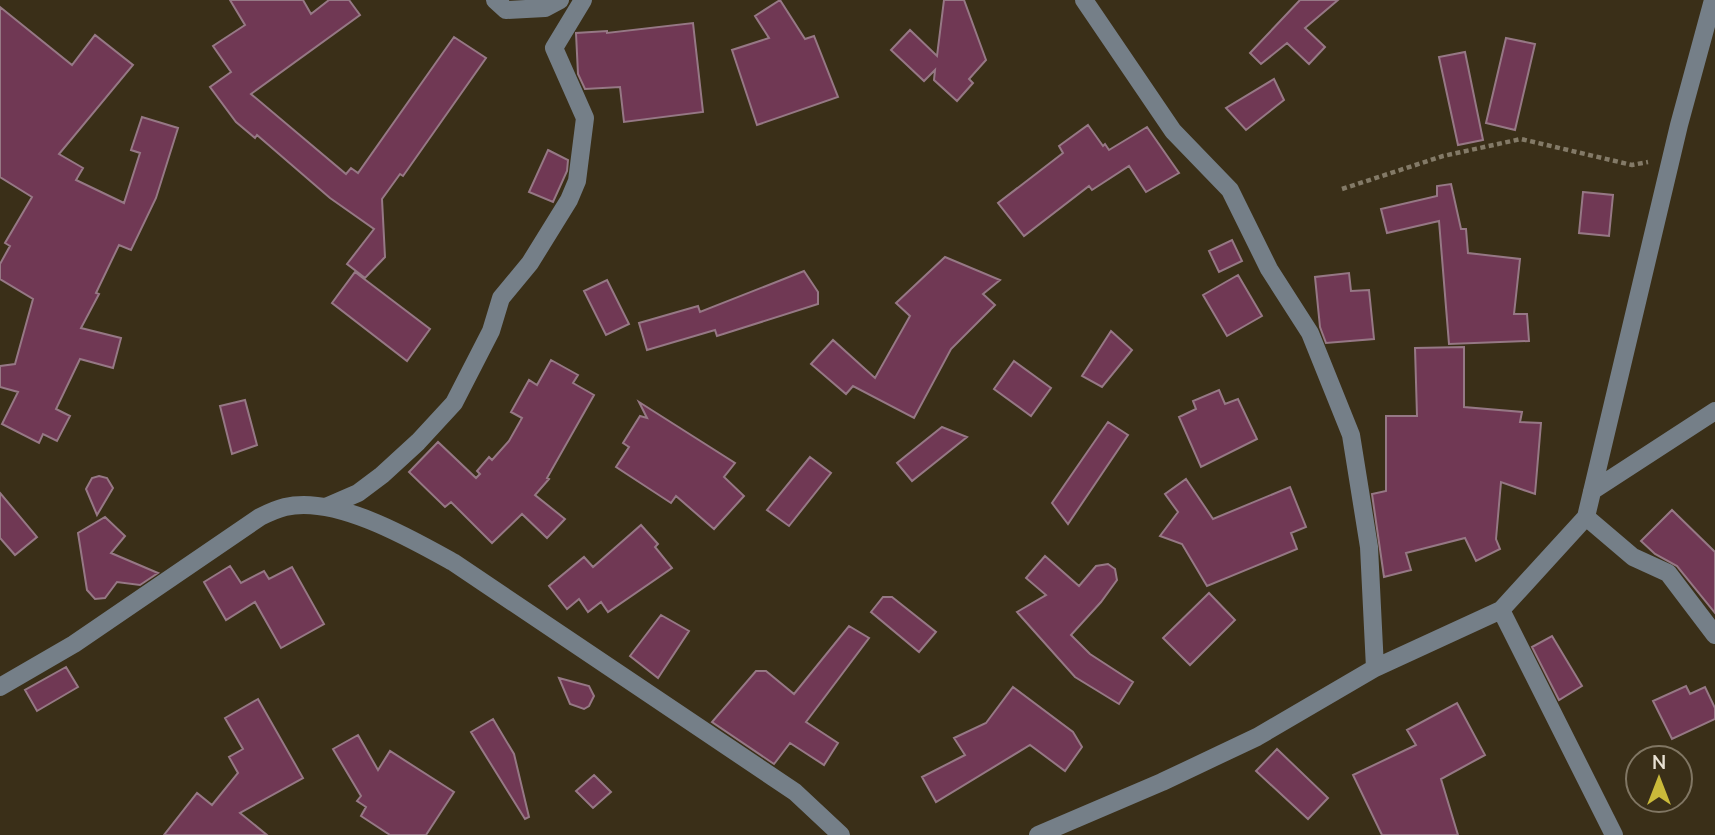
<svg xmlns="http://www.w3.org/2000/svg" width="1715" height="835" font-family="'Nunito Sans',sans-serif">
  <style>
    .building { fill: #703854; stroke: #967885; stroke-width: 2 }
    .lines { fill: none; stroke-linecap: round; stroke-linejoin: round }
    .path { stroke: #837a67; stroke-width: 4.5; stroke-dasharray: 5 3.5; stroke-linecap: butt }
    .minor { stroke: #757f88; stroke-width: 18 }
  </style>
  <rect width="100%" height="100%" fill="#3a2f18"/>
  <path class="building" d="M230 0H303L311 14 329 0H349L360 15 251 94 346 174 351 168 358 173 454 37 486 58 403 176 400 174 382 199 385 257 365 278 347 264 374 229 330 198 257 135 255 138 236 122 210 87 231 72 213 46 245 25Z
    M780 0 805 39 814 36 838 97 757 125 732 50 769 38 755 16Z
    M944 0H964L986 60 969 79 973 83 957 101 934 80 935 70 924 81 891 50 910 30 937 56Z
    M1300 0H1338L1305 28 1325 47 1309 64 1287 43 1261 64 1250 53Z
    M0 7 72 65 95 35 133 65 59 154 83 168 76 180 124 203 140 153 131 150 142 117 178 128 156 198 131 250 119 245 96 293 99 294 81 328 121 338 113 368 80 359 56 409 70 416 57 441 43 434 39 443 2 424 18 392 0 387V366L15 364 33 299 0 279V264L10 246 5 243 32 197 0 177Z
    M693 23 703 112 624 122 620 87 585 89 578 74 576 33 607 31V33Z
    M1506 38 1535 44 1515 130 1486 123Z
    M1465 52 1483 140 1458 145 1439 57Z
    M1274 79 1284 100 1246 130 1226 108Z
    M1088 125 1103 146 1105 144 1109 150 1147 127 1179 173 1146 192 1129 166 1092 190 1089 186 1024 236 998 203 1063 153 1059 146Z
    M548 150 568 160 567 171 553 202 529 192Z
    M1451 184 1461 229H1466L1468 253 1520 259 1514 314H1527L1529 341 1449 344 1439 221 1387 233 1381 209 1437 196V186Z
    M1583 192 1613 195 1609 236 1579 233Z
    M1232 240 1242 261 1219 272 1209 251Z
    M945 257 1000 280 983 294 995 305 951 349 914 418 853 386 846 394 811 364 833 340 875 378 910 316 896 303Z
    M804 271 818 292V304L717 336 715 330 647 350 639 323 698 306 700 312Z
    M355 272 430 329 407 361 332 303Z
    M1349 273 1351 291 1369 290 1374 339 1326 343 1320 327 1315 277Z
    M1238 275 1262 316 1227 336 1203 295Z
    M607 280 629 324 606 335 584 291Z
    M1111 331 1132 350 1102 387 1082 376Z
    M1464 347V407L1522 412 1520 422 1541 423 1535 494 1501 482 1496 539 1500 549 1476 561 1465 538 1406 553 1411 570 1384 577 1372 494 1386 491V416H1417L1415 348Z
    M551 360 578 375 573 383 594 395 547 478 549 479 535 495 565 519 547 538 522 514 492 543 451 502 445 507 409 472 438 442 476 478 480 474 477 471 489 457 492 460 509 441 522 418 511 412 529 380 537 385Z
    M1014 361 1051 388 1031 416 994 389Z
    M1219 390 1225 404 1238 399 1257 439 1201 467 1179 417 1196 409 1193 401Z
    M245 400 257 445 232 454 220 406Z
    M639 402 735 463 724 477 744 496 714 529 676 496 671 503 616 467 629 447 623 443 640 416 647 418Z
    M1108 422 1128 435 1068 524 1052 503Z
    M942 427 967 437 912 481 897 463Z
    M810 457 831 473 789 526 767 510Z
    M99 476 107 478 113 488 97 515 86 489 92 478Z
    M1186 479 1213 519 1290 487 1306 527 1291 533 1297 549 1207 586 1182 544 1160 536 1178 512 1165 494Z
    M0 493 37 537 15 555 0 538Z
    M1672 510 1715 552V613L1677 566 1655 554 1641 541Z
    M105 517 125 536 111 553 158 573 140 585 117 582 105 598 95 599 87 590 78 533Z
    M641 525 658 544 655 547 672 568 608 612 601 602 588 612 579 599 567 609 549 586 584 557 593 567Z
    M1045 556 1079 586 1096 566 1108 564 1115 569 1117 580 1101 602 1071 635 1090 654 1133 682 1119 704 1075 677 1017 612 1046 595 1026 578Z
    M230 566 241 583 264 571 269 579 292 567 324 624 281 648 255 602 226 620 204 582Z
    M1209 593 1235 620 1190 665 1163 638Z
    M883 597H892L936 632 919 652 871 612Z
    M661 615 689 631 658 678 630 656Z
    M849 626 869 638 806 722 838 743 824 765 790 743 774 764 712 722 756 671H766L794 694Z
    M1552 636 1582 686 1559 700 1532 647Z
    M66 667 78 687 37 711 25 690Z
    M559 678 589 686 594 696 589 706 584 709 570 704Z
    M1686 686 1690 694 1705 687 1715 708V719L1672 739 1653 701Z
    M1013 687 1073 732 1082 747 1065 771 1030 745 936 802 922 777 965 755 954 738 986 723Z
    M258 699 303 778 240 813 267 835H164L197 793 212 805 238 773 229 757 243 749 225 718Z
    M1457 703 1485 755 1441 779 1458 835H1382L1353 775 1416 745 1407 730Z
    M493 719 514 754 529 817 525 819 471 732Z
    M358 735 378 770 390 751 454 792 426 835H390L361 816 366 807 357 801 361 796 333 749Z
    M1277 749 1328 798 1308 819 1256 771Z
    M594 775 611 792 593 808 576 791Z"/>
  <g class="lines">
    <path class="path" d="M1342 189 1443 156 1521 139 1632 165 1648 162"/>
    <path class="minor" d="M495 0 506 10 545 8 560 0
      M1084 0 1173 131 1230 190 1269 269 1310 333 1351 435 1369 547 1375 668
      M1592 491 1715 411
      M328 506 358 493 382 475 418 442 454 403 491 331 501 298 530 263 569 200 577 181 585 118 554 48 583 0
      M1586 517 1633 557 1668 573 1715 635
      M1501 610 1614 835
      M0 687 74 644 260 517C268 513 277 509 285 507 335 495 410 538 453 562L795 792 841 835
      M1038 835 1162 782 1257 737 1375 668 1501 610 1586 517 1679 125 1713 0"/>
  </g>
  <g transform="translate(1659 779)"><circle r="33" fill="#3a2f18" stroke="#807663" stroke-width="2"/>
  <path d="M0-5L12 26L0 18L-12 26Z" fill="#caba3a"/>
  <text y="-10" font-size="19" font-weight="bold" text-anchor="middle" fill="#e8e1d3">N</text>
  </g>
</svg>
